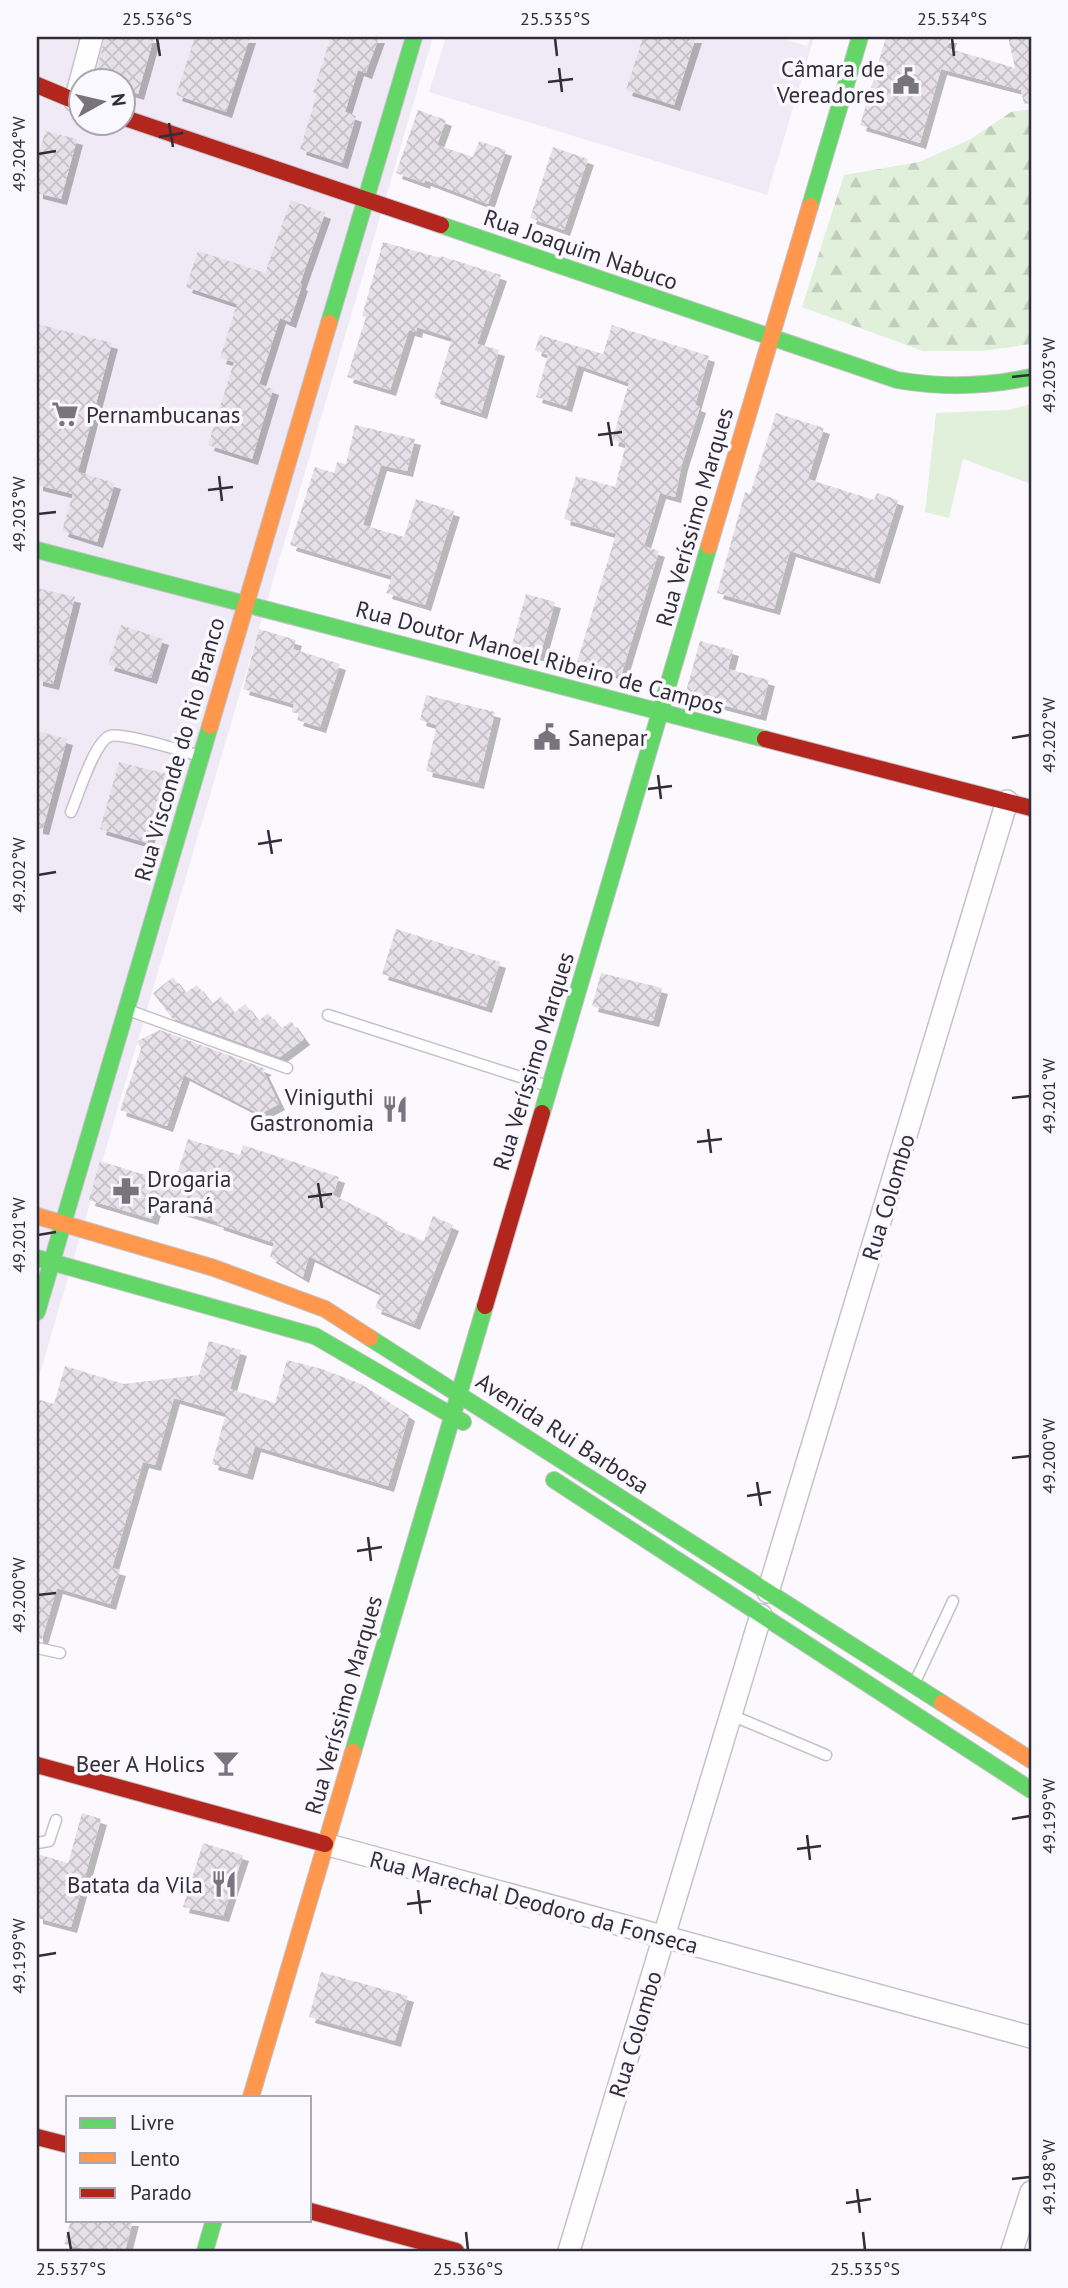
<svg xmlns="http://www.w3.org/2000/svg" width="1068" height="2288" font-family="'PT Sans',sans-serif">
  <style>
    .built { fill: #efeaf5; fill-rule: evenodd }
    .grass { fill: #e0f0db }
    .forest { fill: url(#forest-firs) }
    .building { fill: url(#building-cross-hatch); filter: url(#shadow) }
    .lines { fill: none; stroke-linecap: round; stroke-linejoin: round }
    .lane-casing { stroke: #c5c1c9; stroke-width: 13 }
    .street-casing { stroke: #c5c1c9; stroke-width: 24 }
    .fast-casing { stroke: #c5c1c9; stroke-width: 18 }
    .slow-casing { stroke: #c5c1c9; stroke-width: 18 }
    .jam-casing { stroke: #c5c1c9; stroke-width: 18 }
    .lane { stroke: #fefeff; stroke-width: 10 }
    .street { stroke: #fefeff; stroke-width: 21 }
    .fast { stroke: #63d668; stroke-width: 16 }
    .slow { stroke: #ff974d; stroke-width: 16 }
    .jam { stroke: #b3261e; stroke-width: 16 }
    .ticks { fill: none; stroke: #322d39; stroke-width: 2.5 }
    .labels { text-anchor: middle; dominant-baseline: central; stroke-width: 7; stroke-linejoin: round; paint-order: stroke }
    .poi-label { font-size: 23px; fill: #322d39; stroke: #faf8ff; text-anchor: end }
    .street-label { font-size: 23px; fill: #322d39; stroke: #faf8ff }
    .neatline { fill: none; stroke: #322d39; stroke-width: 2.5 }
    .ticks-label { font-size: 18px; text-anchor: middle; fill: #322d39 }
  </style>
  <defs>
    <pattern id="forest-firs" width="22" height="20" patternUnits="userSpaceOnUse" patternTransform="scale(1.75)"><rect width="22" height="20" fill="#e0f0db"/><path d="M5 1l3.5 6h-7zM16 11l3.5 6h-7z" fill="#c1cebd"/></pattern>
    <pattern id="building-cross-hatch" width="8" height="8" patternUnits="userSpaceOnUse" patternTransform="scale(1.75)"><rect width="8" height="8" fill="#e6e1e9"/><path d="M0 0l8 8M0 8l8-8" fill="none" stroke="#c6c1c9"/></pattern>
    <filter id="shadow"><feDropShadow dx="6" dy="6" stdDeviation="0" flood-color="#0004"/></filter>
  </defs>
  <rect width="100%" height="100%" fill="#fbf9fe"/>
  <path class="built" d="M37 37H433L37 1383ZM80 80H122V122H80Z
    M446 37H643L626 90 674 105 696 37H777L807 46 811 37H814L767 195 429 92Z"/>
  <path class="grass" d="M1031 404V484L963 459 949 518 925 512 936 413 1008 410Z"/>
  <path class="forest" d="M1031 109V344L983 351H923L802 307 844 175 919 162 971 139 1011 112Z"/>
  <path class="building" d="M105 37H154L138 94 122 89V80H94Z
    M195 37H250L226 112 176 95Z
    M331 37H379L366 73 358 70 345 112 356 116 342 163 300 149 317 94 313 92Z
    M643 37H696L674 105 626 90Z
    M886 37H951L947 48 1015 68 1008 37H1031V103L1024 104 1021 90 941 69 920 143 860 125Z
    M418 110 446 120 437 145 473 157 479 141 506 150 488 204 425 180 424 183 396 173Z
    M45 131 77 139 61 199 37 193V163Z
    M553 147 588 159 564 230 530 218Z
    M291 200 325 213 300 284 302 285 290 322 280 318 259 384 273 389 252 459 208 445 234 362 220 358 237 304 186 287 198 251 265 273Z
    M383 242 441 258V256L501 275 477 344 499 350 481 413 434 398 452 338 417 327 416 332 409 330 390 390 347 377 366 317 362 316Z
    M37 324 112 343 78 472 115 483 97 542 62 531 73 494 37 485Z
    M612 325 709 356 695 405 700 407 682 464 675 497 660 493 644 546 659 551 621 676 577 662 616 534 564 519 576 476 615 487 626 444 612 440 629 383 578 365 566 406 536 397 548 355 535 350 540 335 603 354Z
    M776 413 824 428 808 479 874 500 877 493 898 500 874 578 790 551 774 609 717 593 745 492 750 494Z
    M355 425 415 439 407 471 381 465 363 525 404 537 416 499 454 511 425 605 386 593 392 576 290 545 315 467 334 473 337 462 346 464Z
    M37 588 75 597 53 684 37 680Z
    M526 594 555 602 540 656 511 648Z
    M121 625 163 639 151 678 108 665Z
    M259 629 296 640 293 649 340 664 320 727 297 720 299 714 292 712 294 704 243 689Z
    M700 641 733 650 728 669 769 680 760 715 685 695Z
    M426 695 495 712 478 783 426 771 437 725 420 720Z
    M37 731 67 739 43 829 37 828Z
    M119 762 167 774 147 843 100 829Z
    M396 929 500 962 486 1007 382 974Z
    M601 973 662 988 653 1021 592 1006Z
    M173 977 185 993 197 985 212 1004 221 997 234 1013 245 1004 258 1021 268 1013 281 1029 291 1021 304 1039 280 1057 172 1018 153 993Z
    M160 1030 266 1069 263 1071 279 1104 260 1114 184 1075 167 1126 120 1110 141 1049 137 1041Z
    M188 1139 240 1155 243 1145 339 1177 333 1195 388 1222 386 1226 424 1241 433 1216 453 1225 414 1324 375 1308 381 1293 309 1256 303 1277 270 1257 274 1243 217 1224 218 1222 157 1203 152 1219 89 1200 100 1161 174 1184Z
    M209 1341 241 1350 230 1389 275 1403 287 1360 322 1369 361 1384 409 1415 388 1486 255 1446 247 1474 212 1464 226 1413 174 1398 155 1465 143 1462 112 1568 120 1570 110 1604 57 1588 42 1639 37 1638V1399L54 1404 65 1366 124 1384 199 1375Z
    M82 1813 101 1819 71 1927 37 1918V1854L68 1863Z
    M203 1843 243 1855 223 1916 183 1907Z
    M321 1972 408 1996 395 2041 309 2017Z
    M71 2220H133L125 2251H94L64 2244Z"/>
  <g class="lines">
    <defs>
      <path id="lane" d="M71 812C78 796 94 742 110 736 123 732 185 752 201 756
        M128 1010 287 1068
        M328 1015 548 1086
        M37 1648 60 1653
        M915 1682 953 1601
        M731 1715 826 1755
        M37 1843 49 1841 56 1820"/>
      <path id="street" d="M75 101 92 37
        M768 1592 1007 801
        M325 1844 1031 2037
        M569 2251 761 1615
        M1012 2251 1031 2192"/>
      <path id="fast" d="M810 206 860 37
        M441 225 897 380C943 388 985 387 1031 377
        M329 323 414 37
        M37 550 765 739
        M542 1113 709 546
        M37 1258 315 1336 463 1422
        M37 1312 210 726
        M370 1338 942 1703
        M554 1480 1031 1790
        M353 1752 485 1306
        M205 2251 214 2220"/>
      <path id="slow" d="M709 546 810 206
        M210 726 329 323
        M37 1216 214 1268 325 1309 370 1338
        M942 1703 1031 1760
        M251 2097 353 1752"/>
      <path id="jam" d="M37 85 80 103
        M122 117 441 225
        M765 739 1031 808
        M485 1306 542 1113
        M37 1765 325 1844
        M37 2137 68 2145
        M310 2211 456 2251"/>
    </defs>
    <use href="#lane" class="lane-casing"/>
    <use href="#street" class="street-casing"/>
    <use href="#fast" class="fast-casing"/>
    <use href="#slow" class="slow-casing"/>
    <use href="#jam" class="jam-casing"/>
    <use href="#lane" class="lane"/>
    <use href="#street" class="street"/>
    <use href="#fast" class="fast"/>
    <use href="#slow" class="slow"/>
    <use href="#jam" class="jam"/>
  </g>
  <path class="ticks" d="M157 38 160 56M555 38 557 56M952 38 954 56M559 68 562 92M548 82 573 79M169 123 173 147M159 137 183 133M38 154 56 151M1012 377 1030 375M608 422 612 446M598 435 622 432M219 476 222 501M208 490 233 487M38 514 56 512M1012 738 1030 735M658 775 661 799M648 789 672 786M268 830 272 854M258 844 282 840M38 875 56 872M1012 1098 1030 1096M708 1129 711 1153M697 1142 722 1139M318 1183 322 1208M308 1197 332 1194M38 1235 56 1232M1012 1458 1030 1456M757 1482 761 1506M747 1496 771 1492M368 1537 371 1561M357 1551 382 1547M38 1595 56 1593M1012 1819 1030 1816M807 1835 810 1860M797 1849 821 1846M418 1890 421 1914M407 1904 431 1901M38 1956 56 1953M1012 2179 1030 2177M857 2189 860 2213M846 2203 871 2199M68 2232 71 2250M466 2232 468 2250M863 2232 865 2250"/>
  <defs>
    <symbol id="civic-bare" viewBox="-9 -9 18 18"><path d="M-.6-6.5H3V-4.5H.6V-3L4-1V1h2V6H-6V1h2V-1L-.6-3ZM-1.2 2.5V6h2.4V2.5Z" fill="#78747e" stroke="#faf8ff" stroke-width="2.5" paint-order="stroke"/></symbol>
    <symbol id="supermarket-bare" viewBox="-9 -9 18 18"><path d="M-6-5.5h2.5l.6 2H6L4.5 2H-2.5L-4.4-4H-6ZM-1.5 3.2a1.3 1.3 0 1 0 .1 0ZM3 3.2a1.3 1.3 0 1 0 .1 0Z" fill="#78747e" stroke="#faf8ff" stroke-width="2.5" paint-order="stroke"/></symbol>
    <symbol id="restaurant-bare" viewBox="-9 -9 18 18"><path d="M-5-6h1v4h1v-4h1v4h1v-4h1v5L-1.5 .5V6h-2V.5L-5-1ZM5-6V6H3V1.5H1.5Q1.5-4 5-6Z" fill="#78747e" stroke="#faf8ff" stroke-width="2.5" paint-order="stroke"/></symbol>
    <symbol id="pharmacy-bare" viewBox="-9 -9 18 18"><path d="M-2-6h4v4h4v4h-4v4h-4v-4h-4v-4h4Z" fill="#78747e" stroke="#faf8ff" stroke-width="2.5" paint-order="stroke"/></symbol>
    <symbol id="bar-bare" viewBox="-9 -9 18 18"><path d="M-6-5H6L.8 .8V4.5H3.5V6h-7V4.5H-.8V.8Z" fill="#78747e" stroke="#faf8ff" stroke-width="2.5" paint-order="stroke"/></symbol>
  </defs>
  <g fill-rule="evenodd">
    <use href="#civic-bare" x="887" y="62" width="38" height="38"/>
    <use href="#supermarket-bare" x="46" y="395" width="38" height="38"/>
    <use href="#civic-bare" x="528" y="718" width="38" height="38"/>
    <use href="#restaurant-bare" x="376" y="1090" width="38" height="38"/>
    <use href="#pharmacy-bare" x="107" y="1172" width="38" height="38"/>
    <use href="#bar-bare" x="207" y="1744" width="38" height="38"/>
    <use href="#restaurant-bare" x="205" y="1865" width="38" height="38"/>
  </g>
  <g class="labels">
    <g class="poi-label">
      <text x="885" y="68">Câmara de<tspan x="885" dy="26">Vereadores</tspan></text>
      <text x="86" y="414" text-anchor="start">Pernambucanas</text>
      <text x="568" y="737" text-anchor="start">Sanepar</text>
      <text x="374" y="1096">Viniguthi<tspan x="374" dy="26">Gastronomia</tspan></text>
      <text x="147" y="1178" text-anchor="start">Drogaria<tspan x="147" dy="26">Paraná</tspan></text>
      <text x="205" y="1763">Beer A Holics</text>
      <text x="203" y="1884">Batata da Vila</text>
    </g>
    <g class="street-label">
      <text transform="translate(581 249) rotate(19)">Rua Joaquim Nabuco</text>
      <text transform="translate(694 517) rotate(-74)">Rua Veríssimo Marques</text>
      <text transform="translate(540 657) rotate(15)">Rua Doutor Manoel Ribeiro de Campos</text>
      <text transform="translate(179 749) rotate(-74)">Rua Visconde do Rio Branco</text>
      <text transform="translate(533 1061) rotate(-73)">Rua Veríssimo Marques</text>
      <text transform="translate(888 1197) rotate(-73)">Rua Colombo</text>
      <text transform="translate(563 1433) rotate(33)">Avenida Rui Barbosa</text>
      <text transform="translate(343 1705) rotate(-74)">Rua Veríssimo Marques</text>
      <text transform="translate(534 1902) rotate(15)">Rua Marechal Deodoro da Fonseca</text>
      <text transform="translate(635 2034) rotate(-73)">Rua Colombo</text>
    </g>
  </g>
  <rect width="1068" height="2288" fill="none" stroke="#faf8ff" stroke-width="77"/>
  <rect x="66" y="2096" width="245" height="126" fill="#faf8ff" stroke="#aaa7b0" stroke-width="2"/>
  <rect x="80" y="2118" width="35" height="10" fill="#63d668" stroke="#aaa7b0" stroke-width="2"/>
  <text x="130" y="2130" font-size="21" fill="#322d39">Livre</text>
  <rect x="80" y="2153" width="35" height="10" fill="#ff974d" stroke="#aaa7b0" stroke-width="2"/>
  <text x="130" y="2166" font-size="21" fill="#322d39">Lento</text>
  <rect x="80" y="2188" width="35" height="10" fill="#b3261e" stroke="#aaa7b0" stroke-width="2"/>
  <text x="130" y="2200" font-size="21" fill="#322d39">Parado</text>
  <g transform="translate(102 102) rotate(82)"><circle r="33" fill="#faf8ff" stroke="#aaa7b0" stroke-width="2"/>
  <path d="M0-5L12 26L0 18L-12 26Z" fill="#78747e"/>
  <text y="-10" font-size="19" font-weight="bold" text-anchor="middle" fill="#322d39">N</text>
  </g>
  <rect x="38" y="38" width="992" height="2212" class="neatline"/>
  <g class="ticks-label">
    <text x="157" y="25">25.536°S</text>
    <text x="555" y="25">25.535°S</text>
    <text x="952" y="25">25.534°S</text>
    <text transform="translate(19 154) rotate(-90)" y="6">49.204°W</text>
    <text transform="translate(1049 375) rotate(-90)" y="6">49.203°W</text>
    <text transform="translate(19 514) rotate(-90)" y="6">49.203°W</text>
    <text transform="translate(1049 735) rotate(-90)" y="6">49.202°W</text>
    <text transform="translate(19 875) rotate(-90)" y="6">49.202°W</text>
    <text transform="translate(1049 1096) rotate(-90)" y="6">49.201°W</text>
    <text transform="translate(19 1235) rotate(-90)" y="6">49.201°W</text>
    <text transform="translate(1049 1456) rotate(-90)" y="6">49.200°W</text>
    <text transform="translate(19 1595) rotate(-90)" y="6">49.200°W</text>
    <text transform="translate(1049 1816) rotate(-90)" y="6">49.199°W</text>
    <text transform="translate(19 1956) rotate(-90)" y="6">49.199°W</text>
    <text transform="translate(1049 2177) rotate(-90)" y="6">49.198°W</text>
    <text x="71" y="2275">25.537°S</text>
    <text x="468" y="2275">25.536°S</text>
    <text x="865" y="2275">25.535°S</text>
  </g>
</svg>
